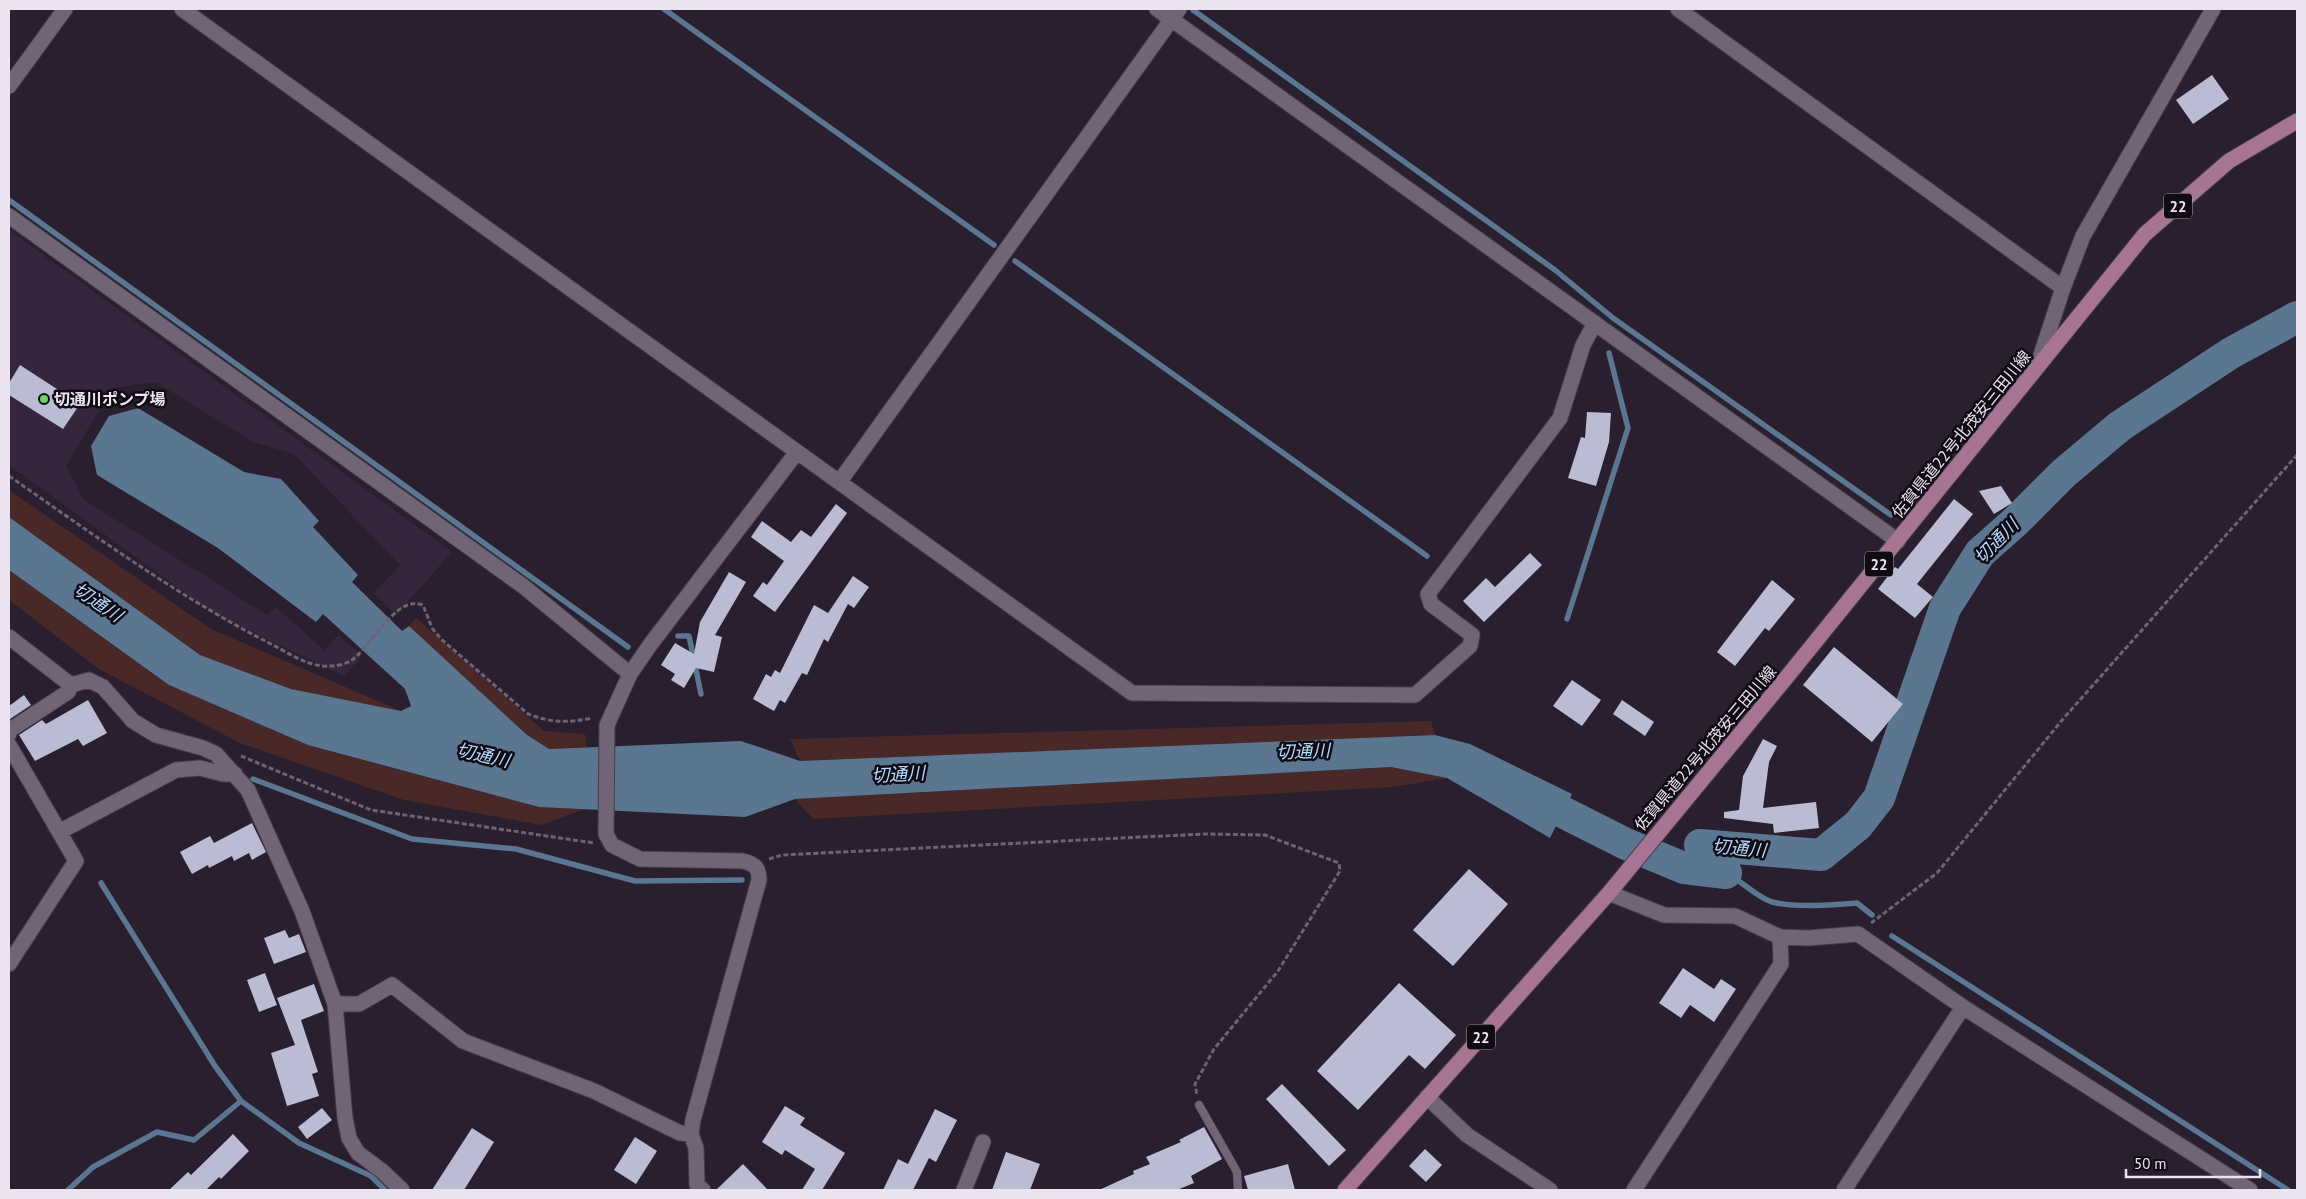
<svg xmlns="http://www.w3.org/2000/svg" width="2306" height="1199" font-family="'PT Sans','Noto Sans JP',sans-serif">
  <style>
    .built { fill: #35263c }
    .green { fill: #492927 }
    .water { fill: #5a7690 }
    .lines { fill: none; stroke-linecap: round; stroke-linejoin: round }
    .stream { stroke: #5a7690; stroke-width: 5.5 }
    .river { stroke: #5a7690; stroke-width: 32 }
    .building { fill: #b9bcd3 }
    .service-casing { stroke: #463d4b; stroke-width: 9 }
    .minor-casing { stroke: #463d4b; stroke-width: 17 }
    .tertiary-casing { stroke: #463d4b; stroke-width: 17 }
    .primary-casing { stroke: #463d4b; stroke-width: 17 }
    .path { stroke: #6d6372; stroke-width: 3; stroke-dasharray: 5 2.5; stroke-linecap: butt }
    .service { stroke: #716477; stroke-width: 8 }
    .minor { stroke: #716477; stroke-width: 15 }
    .tertiary { stroke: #716477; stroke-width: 15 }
    .primary { stroke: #a77593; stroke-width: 15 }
    .poi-dot { fill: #67d466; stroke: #100b12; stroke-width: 2 }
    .labels { text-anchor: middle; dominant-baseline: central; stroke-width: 5; stroke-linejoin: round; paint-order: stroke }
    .shield { fill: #100b12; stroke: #a9a2ad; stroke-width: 1 }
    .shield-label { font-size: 15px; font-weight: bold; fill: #ebe3ef }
    .poi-label { font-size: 16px; font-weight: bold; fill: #ebe3ef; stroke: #100b12; text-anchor: start }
    .street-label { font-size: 16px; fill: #ebe3ef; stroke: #100b12 }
    .water-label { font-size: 18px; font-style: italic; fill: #b3dafe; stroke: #100b12 }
  </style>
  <rect width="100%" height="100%" fill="#2a1f2f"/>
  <path class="built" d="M9 230 452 552 396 615 374 593 400 565 294 454 253 442 156 382 112 388 66 466 84 500 267 615 276 607 324 650 338 635 362 656 344 676 213 613 9 465Z"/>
  <path class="green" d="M9 490 211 629 401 711 291 689 200 655 9 517Z
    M9 570 169 685 308 745 539 807 585 809 541 825 404 800 240 743 99 669 9 600Z
    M416 618 544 731 585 734 587 747 549 749 527 735 409 626Z
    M1431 721 1435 735 800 761 790 739Z
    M1391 767 1447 778 1393 787 813 819 795 799Z"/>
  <path class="water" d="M138 408 244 472 281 479 319 521 313 527 358 575 352 582 402 631 409 626 527 735 549 749 741 741 800 761 1435 735 1470 744 1572 794 1550 838 1447 778 1391 767 795 799 745 817 539 807 308 745 169 685 9 570V517L200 655 291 689 401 711 411 706 405 689 323 614 316 622 218 548 97 475 91 446 109 416Z"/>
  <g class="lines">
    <path class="stream" d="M664 9 994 245
      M1193 10 1555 270 1613 318 1891 515
      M9 200 628 647
      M1015 261 1427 556
      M1567 619 1628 428 1609 353
      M678 636H689L701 694
      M253 779 412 839 516 849 635 881 742 880
      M1726 873C1742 881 1756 897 1772 902 1796 908 1833 905 1857 903L1872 915
      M101 883 215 1066 241 1101
      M1892 936 2288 1190
      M68 1190 93 1167 157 1132 194 1140 241 1101 299 1143 371 1176 385 1190"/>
    <path class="river" d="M1523 792 1626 844 1684 868 1726 873 1700 845 1821 855 1858 825 1879 798 1945 608 1980 553 2015 522 2064 473 2120 426 2231 353 2297 317"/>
  </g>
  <path class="building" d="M2212 75 2229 99 2193 124 2176 100Z
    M20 365 80 404 63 429 9 395V383Z
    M1587 412 1611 413 1609 442 1596 486 1568 478 1581 437 1585 438Z
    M2001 486 2012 503 1994 514 1979 491Z
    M1954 499 1973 514 1917 584 1933 597 1915 618 1878 589 1895 567 1898 569Z
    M836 504 847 513 775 612 753 596 763 582 767 585 784 561 751 537 762 521 791 542 801 530 811 537Z
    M1530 553 1542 565 1484 622 1463 601 1486 578 1495 587Z
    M729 572 746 582 715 635 722 637 714 672 696 668 684 688 671 680 675 674 661 665 675 643 694 654 700 622Z
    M853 576 869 587 854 608 848 604 828 642 824 639 807 675 802 673 785 703 780 700 774 711 753 699 766 674 771 677 775 670 780 673 814 605 828 613Z
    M1772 580 1795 599 1769 631 1765 628 1735 666 1717 652Z
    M1834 647 1903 704 1872 742 1803 685Z
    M1572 680 1601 700 1582 726 1553 706Z
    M24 695 31 705 10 719 9 706Z
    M88 700 107 733 83 746 78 739 35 761 19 735 42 720 46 724Z
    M1622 700 1654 722 1645 736 1613 714Z
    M1763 739 1777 746 1769 762 1763 808 1816 802 1819 828 1774 833 1773 824 1724 818V812L1739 810 1743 776Z
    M252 823 266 852 252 860 249 853 234 861 232 856 209 868 208 865 192 874 180 852 210 836 214 843Z
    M1469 869 1508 904 1453 966 1413 930Z
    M285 930 289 938 299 934 306 952 274 964 264 938Z
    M1683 968 1714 989 1721 979 1736 989 1714 1022 1690 1005 1681 1018 1659 1003Z
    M265 973 277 1005 259 1012 247 980Z
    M1399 983 1456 1035 1425 1069 1409 1055 1358 1110 1317 1071Z
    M314 984 324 1011 301 1020 318 1072 312 1074 319 1096 287 1106 271 1053 295 1045 277 998Z
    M1282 1084 1346 1150 1329 1166 1266 1099Z
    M785 1106 805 1118 800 1125 845 1153 822 1190H802L815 1169 785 1150 782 1155 762 1142Z
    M322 1108 332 1120 307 1139 298 1127Z
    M935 1109 957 1120 936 1162 929 1158 913 1190H883L898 1159 908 1164Z
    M1204 1127 1222 1159 1191 1176 1194 1183 1177 1190H1099L1134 1174 1133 1171 1150 1164 1146 1157 1181 1142 1179 1140Z
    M472 1128 494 1142 464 1190H432Z
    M233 1134 249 1151 221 1179 219 1177 206 1190H169L188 1172 191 1175Z
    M635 1137 657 1151 636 1184 614 1170Z
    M1425 1149 1442 1165 1426 1182 1409 1166Z
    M1006 1152 1040 1164 1030 1190H992Z
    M743 1164 768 1190H716Z
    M1288 1164 1295 1190H1248L1244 1176Z"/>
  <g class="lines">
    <defs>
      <path id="service" d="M1199 1105 1237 1172 1238 1190"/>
      <path id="minor" d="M182 9 1132 693 1415 695 1470 646 1472 635 1431 604 1428 594 1560 418 1583 345 1595 323
        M1678 9 2063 288
        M9 86 65 9
        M9 216 523 586 630 674
        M2037 367 2063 288 2083 236 2213 9
        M840 481 1179 9
        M9 637 71 685 89 680 103 687 133 721 156 735 203 748 216 754 248 790 302 911 335 1004 345 1118 349 1138 358 1153 382 1171 402 1190
        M9 734 10 730 68 692 71 685
        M9 745 76 861 9 964
        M61 831 176 770 200 768 223 774H235
        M1609 893 1664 915 1735 916 1780 937 1808 938 1858 934 1963 1007 2250 1190
        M335 1004H359L392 985 463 1041 594 1091 680 1133 691 1134
        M1427 1097 1467 1135 1550 1190
        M703 1190 697 1185 696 1148 691 1134 693 1120 759 880C759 868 755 864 743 861L640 859 612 845 606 834 607 725 630 674 650 645 797 452
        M964 1190 983 1142
        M1634 1190 1781 964 1780 937
        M1844 1190 1963 1007"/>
      <path id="tertiary" d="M1157 9 1898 541"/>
      <path id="primary" d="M1345 1190 1609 893 1786 678 2145 234 2229 161 2297 121"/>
    </defs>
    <use href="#service" class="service-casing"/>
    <use href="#minor" class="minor-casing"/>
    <use href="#tertiary" class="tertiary-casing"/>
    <use href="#primary" class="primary-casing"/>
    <path class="path" d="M9 476C94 535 179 597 271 644 289 653 309 668 331 666 337 666 346 664 352 660 371 647 396 594 423 605L432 628 441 639 528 714C551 723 569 723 592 718
      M241 756 371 810 594 843
      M769 859 782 855 1203 834 1265 835 1339 863 1340 871 1278 971 1214 1049 1195 1084 1197 1095
      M1871 923 1937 873 2063 719 2297 455"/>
    <use href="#service" class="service"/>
    <use href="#minor" class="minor"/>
    <use href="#tertiary" class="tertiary"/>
    <use href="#primary" class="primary"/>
  </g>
  <circle class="poi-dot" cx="44" cy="399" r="5"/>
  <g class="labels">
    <g class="shield">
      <rect x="2164" y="193.5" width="28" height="25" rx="4"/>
      <rect x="1865" y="551.5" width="28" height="25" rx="4"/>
      <rect x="1467" y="1024.5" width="28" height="25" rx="4"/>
    </g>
    <g class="shield-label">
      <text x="2178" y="206">22</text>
      <text x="1879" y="564">22</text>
      <text x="1481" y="1037">22</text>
    </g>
    <g class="poi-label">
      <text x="54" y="399">切通川ポンプ場</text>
    </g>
    <g class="street-label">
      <text transform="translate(1961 434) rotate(-51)">佐賀県道22号北茂安三田川線</text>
      <text transform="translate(1705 748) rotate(-50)">佐賀県道22号北茂安三田川線</text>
    </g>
    <g class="water-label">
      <text transform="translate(1996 541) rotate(-46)">切通川</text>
      <text transform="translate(98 602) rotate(34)">切通川</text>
      <text transform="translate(1303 751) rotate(-2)">切通川</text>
      <text transform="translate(483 755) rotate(13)">切通川</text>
      <text transform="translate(898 774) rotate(-3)">切通川</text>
      <text transform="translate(1739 848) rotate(5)">切通川</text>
    </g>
  </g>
  <rect width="2306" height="1199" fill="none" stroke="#ebe3ef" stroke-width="20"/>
  <path d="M2126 1169v8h134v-8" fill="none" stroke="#ebe3ef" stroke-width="2.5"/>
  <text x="2134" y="1169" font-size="15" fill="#ebe3ef" stroke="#100b12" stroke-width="4" paint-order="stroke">50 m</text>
</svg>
